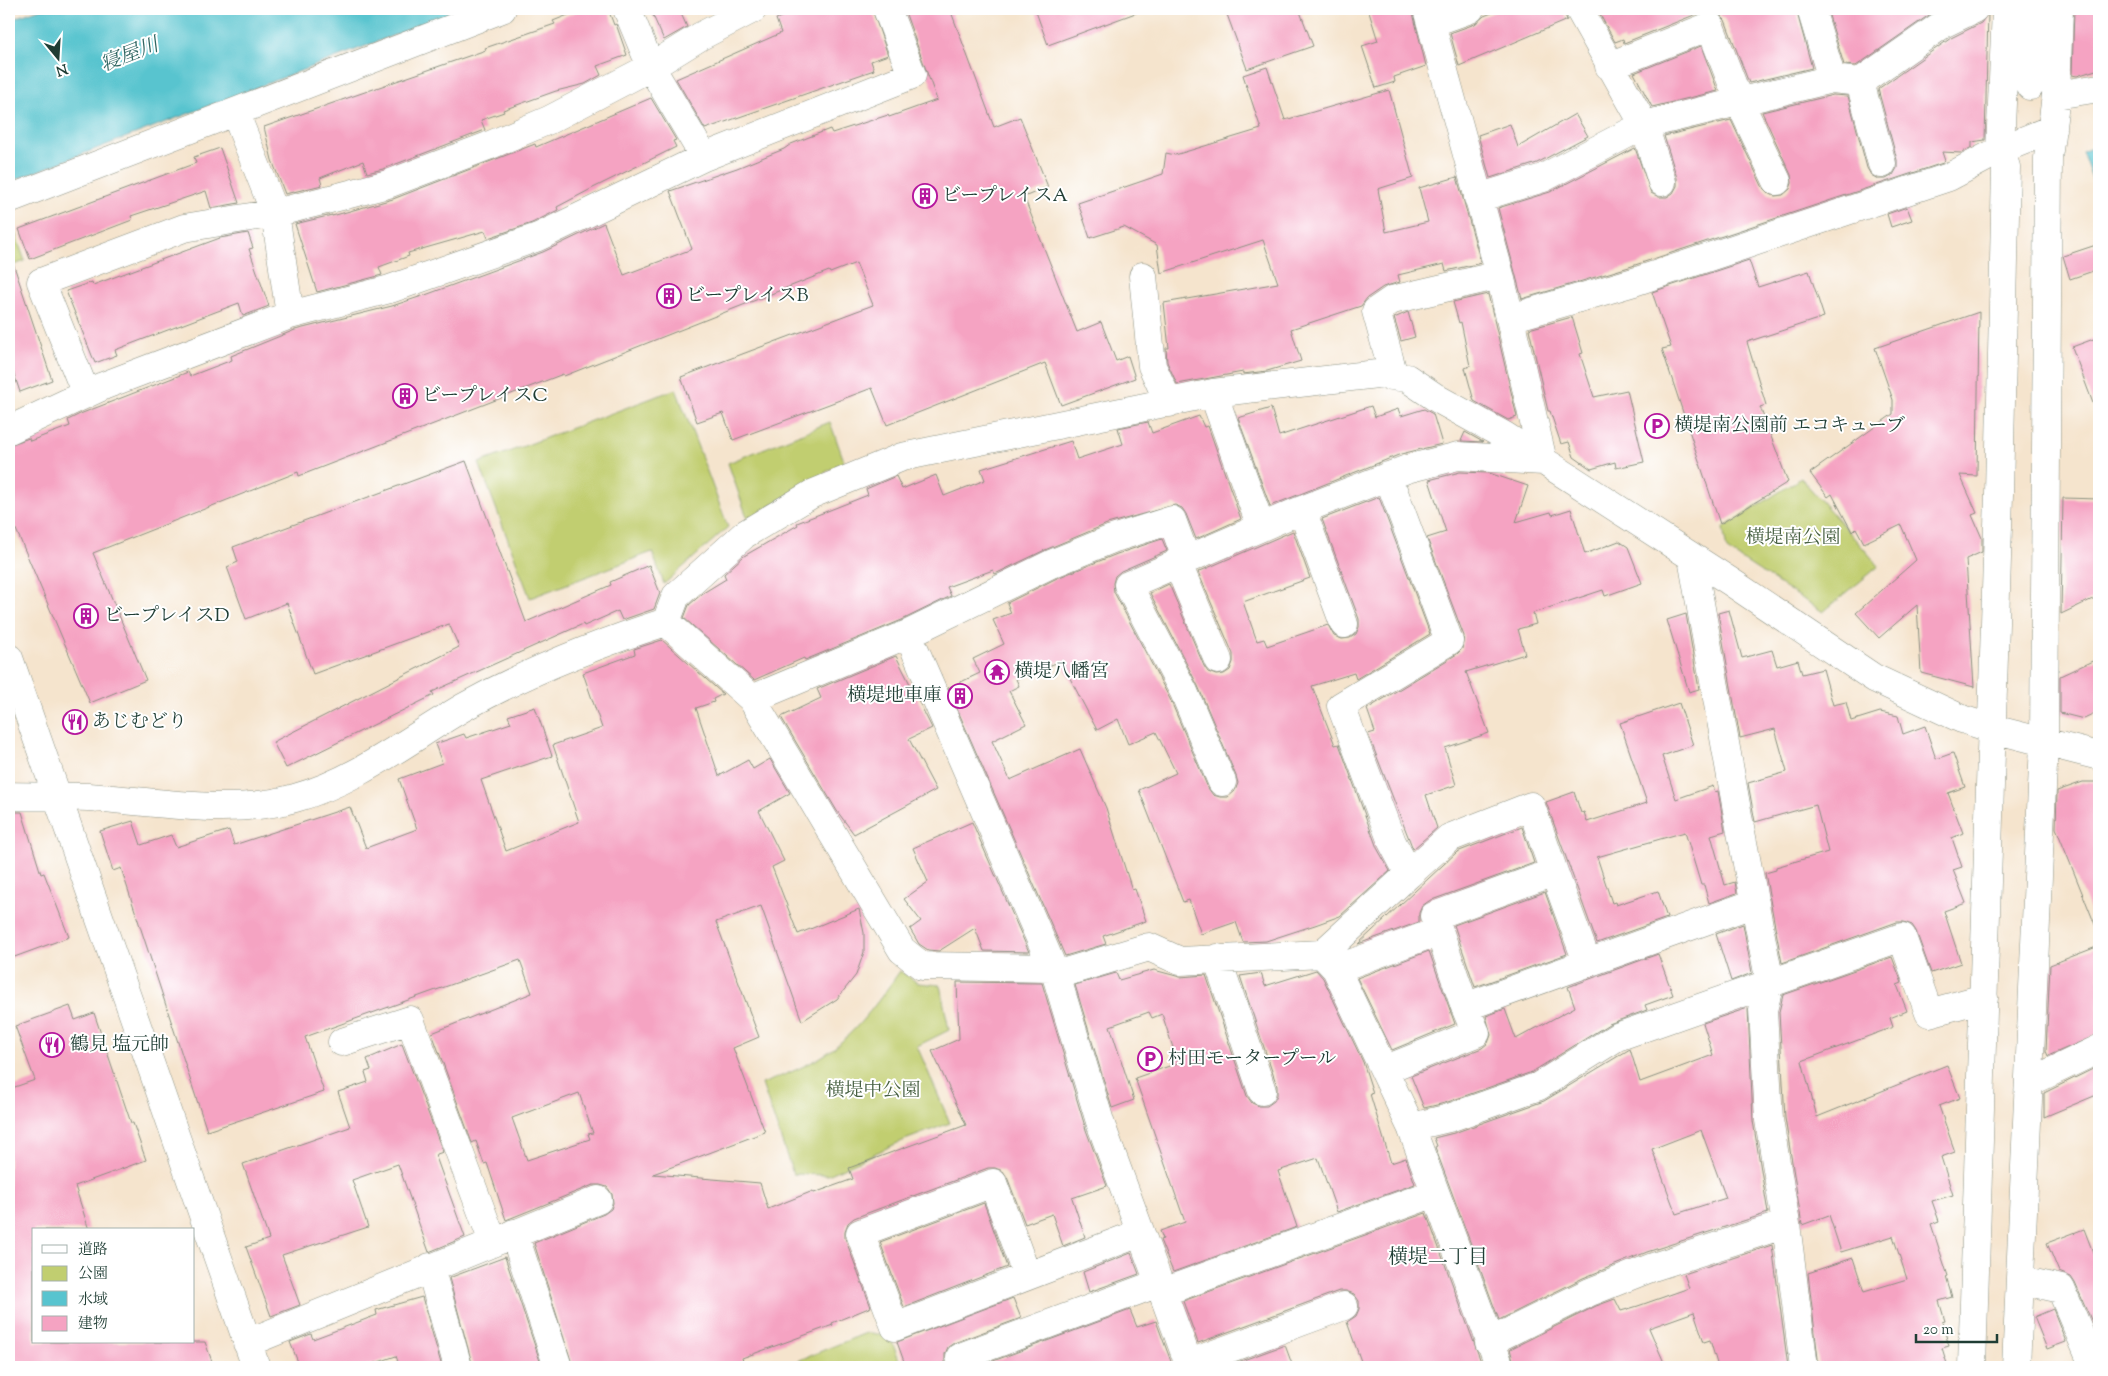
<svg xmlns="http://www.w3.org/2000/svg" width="2108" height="1376" font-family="'Sorts Mill Goudy','Noto Serif JP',serif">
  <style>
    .green { fill: #c1ce70; stroke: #708652 }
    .water { fill: #58c4cf; stroke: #3c8082 }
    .building { fill: #f5a3c2; fill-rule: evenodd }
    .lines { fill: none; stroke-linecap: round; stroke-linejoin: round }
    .minor-casing { stroke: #8a9080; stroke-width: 29 }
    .minor { stroke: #fff; stroke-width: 28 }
    .labels { text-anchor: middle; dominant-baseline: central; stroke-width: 4; stroke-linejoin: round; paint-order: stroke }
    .poi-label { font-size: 19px; fill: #1f3d34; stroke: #fff; text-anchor: start }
    .park-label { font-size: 19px; fill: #486143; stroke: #fff }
    .water-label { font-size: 20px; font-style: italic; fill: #306662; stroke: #fff }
    .neighbourhood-label { font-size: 20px; fill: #1f3d34; stroke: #fff }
  </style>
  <rect width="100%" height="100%" fill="#fff"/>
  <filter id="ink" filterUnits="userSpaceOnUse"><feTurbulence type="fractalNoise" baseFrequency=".02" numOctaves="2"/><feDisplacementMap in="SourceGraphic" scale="10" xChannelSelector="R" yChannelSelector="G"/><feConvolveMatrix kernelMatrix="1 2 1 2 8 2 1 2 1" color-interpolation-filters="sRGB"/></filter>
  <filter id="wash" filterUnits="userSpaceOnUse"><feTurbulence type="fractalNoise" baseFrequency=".0096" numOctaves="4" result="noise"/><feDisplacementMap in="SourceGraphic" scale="20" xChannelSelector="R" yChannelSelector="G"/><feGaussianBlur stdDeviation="1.12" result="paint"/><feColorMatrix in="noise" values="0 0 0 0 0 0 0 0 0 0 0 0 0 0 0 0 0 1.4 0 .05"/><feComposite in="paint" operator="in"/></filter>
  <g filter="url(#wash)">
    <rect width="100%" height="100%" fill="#f5e4cd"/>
    <path class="green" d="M14 230 25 261 9 267V232Z
      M676 389 728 527 664 584 652 552 530 598 479 463Z
      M830 422 844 461 748 520 728 463Z
      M1801 478 1879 566 1823 612 1727 550 1723 528Z
      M900 971 918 983 940 985 949 1030 917 1046 950 1123 902 1141 828 1175 793 1174 762 1084C786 1074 814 1064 834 1048 861 1026 880 999 900 971Z
      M866 1333 889 1335 902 1367H782Z"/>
    <path class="water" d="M40 9H463L9 182V20Z
      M2099 145V198L2082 152Z"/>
    <g id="blocks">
      <path class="building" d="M583 9H608L614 25 616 24 627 55 597 66 601 75 585 84 556 91 503 110 504 112 481 120 485 130 383 169 367 173 363 161 320 178 322 185 285 194 272 160 264 127 486 50 485 48 555 24 553 21Z
        M650 9H679L687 27 664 40Z
        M800 9H872L888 55 871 61 874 70 705 129 676 79 781 33 776 19Z
        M904 9H950L994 127 1020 117 1048 187 1024 197 1077 332 1101 322 1116 361 1128 356 1135 378 1061 405 1045 363 887 425 872 388 733 440 723 413 697 422 681 377 873 305 856 263 830 273 829 271 564 376 563 374 299 476 298 472 93 553 146 680 90 703 9 513V445L29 438 30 441 70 426 68 420 80 414 188 372 190 376 232 360 231 356 295 330 392 306 428 294 543 252 604 223 624 275 692 249 670 191 737 168 784 149 791 144 830 129 832 133 888 115 889 117 937 100Z
        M1035 9H1140L1141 11 1048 45Z
        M1225 9H1299L1313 46 1247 69Z
        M1368 9H1412L1426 66 1394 77 1395 82 1376 88 1362 46 1378 41Z
        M1502 9H1563L1567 20 1459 66 1450 33 1475 24 1484 16Z
        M1597 9H1796L1812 68 1749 83 1725 20 1719 14 1712 11H1704L1624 43 1623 39 1615 42Z
        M1827 9H1930L1932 13 1856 66 1844 65Z
        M2074 9H2099V69L2077 76 2072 75Z
        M1988 13 1985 140 1972 142V147L1961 153 1942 152 1945 161 1943 163 1629 267 1522 299 1498 208 1550 192 1635 148 1651 193 1659 197H1667L1673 193 1677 186V178L1664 136 1731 120 1763 188 1769 194 1775 196 1783 195 1790 189 1792 183 1791 175 1762 112 1833 95 1848 96 1867 168 1871 175 1878 179H1886L1893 175 1897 168V160L1878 89 1951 38 1981 23Z
        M1701 46 1718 91 1652 107 1634 73Z
        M1267 67 1285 120 1389 90 1413 178 1378 189 1386 232 1428 222 1419 188 1457 177 1481 263 1446 271 1444 264 1398 275 1400 282 1383 287 1367 298 1361 306 1291 329 1301 361 1267 371 1243 374V372L1177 384 1167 362 1166 348H1169L1164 303 1278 283 1263 240 1161 273 1157 245 1124 227 1090 238 1078 203 1163 174 1166 153 1175 155 1261 129 1243 75Z
        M651 98 676 140 673 141 676 147 591 189 557 207 558 210 532 223 488 238 485 231 408 253 409 256 379 267 382 275 317 292 295 224 332 215V216L393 199 535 144 536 147Z
        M1575 114 1588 136 1537 163 1490 178 1478 135 1510 124 1518 147Z
        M220 148 239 203 211 208 206 191 131 216 132 220 30 259 19 229 196 163 194 157Z
        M1907 207 1912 220 1891 227 1887 214Z
        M248 233 253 248 249 249 269 306 243 316 239 303 115 350 117 355 95 363 66 291 92 282 93 285 220 238Z
        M2099 244V269L2070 279 2063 256Z
        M12 260 52 380 20 392 9 359V261Z
        M1749 260 1758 287 1809 271 1824 317 1747 342 1766 405 1760 407 1788 482 1720 524 1662 349 1671 347 1652 292Z
        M1488 294 1517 417 1508 420 1474 401 1465 368 1470 366 1461 322 1459 323 1453 302Z
        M1408 312 1415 337 1401 341 1394 318Z
        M1979 312 1977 476 1960 475 1977 513 1972 515 1982 538V552L1966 559 1974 687 1921 673 1917 605 1879 638 1856 613 1916 560 1901 525 1864 543 1856 528 1852 532 1832 494 1828 497 1810 473 1893 414V400L1875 348Z
        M1572 317 1583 353 1580 354 1594 397 1627 390 1644 462 1616 468 1615 462 1591 469 1574 457 1569 442 1561 444 1550 411H1548L1529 329Z
        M2099 337V414H2097L2072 347Z
        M1371 406 1375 417 1398 409 1401 416 1424 409 1433 414 1442 444 1401 454 1270 506 1238 418 1271 408 1279 436Z
        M1199 416 1204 427 1208 426 1241 519 1196 539 1186 514 1182 508 1175 505 1107 524 1045 550 995 574 993 570 947 587 951 596 902 620 805 660 804 658 754 680 684 618 689 605 703 593 726 579 724 574 744 556 798 525 797 523 868 495 866 489 896 476 902 489 936 475 944 496 985 480 981 469 1071 441 1077 459 1123 444 1118 428 1148 422 1152 433Z
        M1465 432 1483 442 1461 441Z
        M466 461 526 622 611 585 610 582 649 565 660 593 654 609 622 620 618 611 584 626 583 624 432 692 434 695 286 768 273 742 459 647 449 624 313 674 287 603 246 619 227 567 238 562 233 547Z
        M1460 472 1489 473 1528 486 1516 522 1551 512 1552 515 1571 509 1585 554 1619 541 1628 547 1642 583 1605 596 1603 590 1533 613 1536 624 1518 629 1525 654 1466 672 1489 733 1445 748 1456 785 1426 795 1437 828 1413 849 1368 734 1375 732 1367 709 1457 654 1462 649 1464 636 1427 538 1446 532 1429 480Z
        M1379 497 1430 634 1356 679 1354 673 1312 686 1335 745 1339 744 1377 848 1390 871 1340 916 1315 925 1266 941 1243 942 1236 922 1201 934 1189 900 1183 902 1139 790 1176 773 1156 732 1128 744 1118 719 1097 730 1061 661 1016 679 1019 686 1009 691 1026 724 992 741 1010 780 1080 749 1106 808 1132 890 1135 889 1146 921 1103 936 1106 944 1065 956 948 688 980 673 973 659 1004 644 993 620 1011 613 1007 603 1057 578 1117 554 1162 539 1167 551 1121 571 1115 576 1113 583 1114 592 1170 699 1208 788 1213 795 1220 797H1228L1235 791 1238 783 1236 776 1198 686 1150 593 1169 584 1204 666 1208 672 1216 675 1224 674 1230 670 1233 662V654L1198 572 1293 531 1310 578 1243 602 1257 641 1264 639 1267 646 1328 625 1334 636 1342 639 1350 638 1356 634 1359 627V619L1322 519Z
        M2063 498 2099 499V596L2061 614Z
        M1729 610 1742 658 1772 650 1777 666 1798 660 1802 674 1823 669 1833 705 1846 702 1851 721 1880 712 1898 716 1903 734 1925 726 1936 759 1953 753 1965 787 1948 793 1963 833 1952 838 1962 867 1953 870 1966 903 1944 911 1961 963 1931 973 1916 931 1912 925 1904 922H1897L1782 963 1765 873 1776 870V867L1828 852 1816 805 1755 822 1748 783 1787 772 1775 729 1740 738 1718 613Z
        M1686 614 1699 689 1689 692 1667 620Z
        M662 640 723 694 713 699 714 702 696 708 719 776 748 760 753 769 770 759 790 793 759 811 784 861 772 867 798 934 859 909 864 933V952L856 975 837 999 802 1021 761 906 716 922 759 1037 733 1048 765 1132 653 1174 760 1183 768 1209 813 1191 814 1193 853 1179 849 1168 966 1125 932 1051 959 1039 957 982 1042 983 1086 1130 1107 1186 1072 1198 1085 1237 1063 1246 1052 1214 1025 1224 1007 1177 1003 1171 995 1168H988L854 1218 848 1223 845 1231V1238L871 1307 832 1323 833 1325 742 1358 745 1367H573L534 1243 604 1214 611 1209 613 1203 612 1194 607 1187 600 1185H593L506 1220 487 1163 484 1164 476 1141 472 1143 432 1033 532 993 520 960 305 1037 324 1092 207 1131 121 868 113 871 100 831 133 821 141 845 171 835 176 847 229 830 234 845 350 807 366 848 417 829 399 779 442 763 435 744 464 734 466 738 511 723 508 716 535 707 552 756 481 780 506 851 579 822 553 745 602 728 583 673 635 654 634 649ZM579 1093 593 1133 588 1134 590 1139 527 1160 512 1118Z
        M896 656 932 728 909 739 936 790 854 834 837 811 781 717 821 698 817 689Z
        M2099 658V712L2084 719 2060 713V676Z
        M1679 703 1693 745 1662 756 1676 799 1713 786 1715 792 1718 791 1725 831 1711 835 1725 885 1735 882 1737 893 1709 903 1704 885H1701L1685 832 1597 857 1612 903 1615 902 1616 905 1658 891 1667 918 1597 943 1546 802 1574 792 1581 813 1584 812 1587 822 1647 803 1620 723Z
        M2083 782H2099L2098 932 2056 828 2057 791Z
        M9 812H22L41 874 44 873 69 937 9 959Z
        M972 822 1029 952 984 951 975 928 939 951 928 950 919 944 910 929 921 921 904 899 928 882 913 848Z
        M1522 827 1534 863 1429 901 1422 906 1419 913V922L1358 944 1457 852Z
        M1545 892 1567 954 1475 987 1454 925Z
        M1743 924 1752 973 1731 981 1716 934Z
        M2099 946V1034L2048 1056 2046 1051 2050 965Z
        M1429 951 1455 1024 1392 1050 1357 978Z
        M1658 954 1673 995 1645 1005 1647 1010 1609 1024 1532 1072 1445 1103 1424 1108 1411 1076 1482 1048 1488 1043 1491 1035 1486 1016 1505 1009 1516 1039 1575 1007 1568 987Z
        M1892 957 1902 983 1897 985 1907 1011 1890 1018 1893 1027 1802 1061 1817 1117 1947 1065 1960 1098 1939 1106 1955 1152 1941 1157 1953 1195 1932 1201 1939 1221 1931 1224 1948 1276 1946 1277 1952 1297 1939 1301 1945 1321 1942 1322 1949 1346 1942 1348 1948 1367H1819L1808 1273 1853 1258 1864 1292 1907 1279 1893 1236 1841 1252 1829 1215 1802 1225 1785 1118 1779 1012 1783 995Z
        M1154 970 1180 977 1206 975 1247 1096 1252 1103 1259 1106H1267L1274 1101 1277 1095V1086L1240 976 1261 973 1265 986 1316 970 1323 978 1363 1062 1373 1093 1370 1094 1391 1163 1406 1158 1415 1184 1337 1212 1318 1158 1278 1171 1297 1227 1173 1272 1160 1240 1163 1239 1160 1231 1185 1222 1135 1078 1178 1063 1162 1014 1152 1018 1149 1012 1110 1026 1134 1100 1112 1108 1075 985 1116 973 1119 980Z
        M70 1006 75 1020 94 1013 131 1123H133L146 1160 75 1186 89 1230H34V1342H205L214 1367H9V1089L35 1080 15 1026Z
        M1748 1008 1753 1121 1768 1213 1647 1252 1583 1278 1499 1320 1435 1147 1437 1146 1434 1138 1454 1133 1544 1101 1630 1049 1640 1082 1713 1055 1703 1023ZM1701 1130 1726 1198 1676 1214 1652 1149Z
        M402 1044 443 1152 437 1154 436 1157 465 1237 429 1252 398 1164 352 1180 368 1227 282 1255 300 1305 271 1316 246 1247 269 1239 243 1164 350 1127 338 1092 368 1082 365 1072 371 1070 367 1059Z
        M2099 1066V1094L2044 1117V1093Z
        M984 1203 1007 1267 904 1307 880 1242Z
        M1426 1213 1483 1367H1363L1347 1322 1356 1316 1359 1309V1301L1354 1294 1346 1291H1339L1198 1343 1183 1301Z
        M2084 1229 2099 1268V1329L2096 1331 2075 1283 2071 1277 2059 1272 2047 1243Z
        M1772 1245 1788 1367H1718L1710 1340 1704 1342 1694 1312 1649 1328 1666 1367H1515L1510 1349 1596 1306 1615 1299 1621 1311 1638 1306 1689 1288 1684 1274Z
        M1131 1253 1139 1274 1089 1292 1083 1272Z
        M505 1257 542 1367H473L449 1278Z
        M422 1297 442 1367H400L396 1356 364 1367H300L290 1342 311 1334 313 1339 377 1315 376 1310Z
        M1013 1298 1021 1318 954 1343 948 1347 945 1354V1362L949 1367H906L897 1342Z
        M2053 1309 2066 1342 2047 1349 2034 1317Z
        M1130 1310 1137 1327 1156 1321 1173 1367H977Z
        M1285 1345 1293 1367H1224Z"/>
    </g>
  </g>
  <g filter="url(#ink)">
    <use href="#blocks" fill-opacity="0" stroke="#8a9080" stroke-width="1"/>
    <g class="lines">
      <defs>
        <path id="minor" d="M627 9 651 67 704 157
          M1579 9 1644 125 1662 182
          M1811 9 1832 79 1860 82 1882 164
          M1431 23 1470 9
          M1609 66 1710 26 1739 101 1777 181
          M1860 82 1943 24 1974 9
          M2030 86 2032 9
          M2056 95 2099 88
          M235 112 275 213 290 315
          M1478 198 1543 178 1644 125 1832 79
          M9 199 502 9
          M1143 276 1152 366 1169 403
          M1511 318 1634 282 1949 177 2000 150 2052 129
          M1394 376 1376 311 1392 300 1500 275
          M1213 393 1261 527
          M86 394 41 282 184 228 275 213 342 196 388 184 488 146 549 120 651 67 701 36 753 9
          M9 430 103 386 290 315 390 289 538 237 704 157 912 75 887 9
          M1302 510 1344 624
          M1692 558 1740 827 1770 983 1763 1010 1769 1120 1786 1224 1804 1367
          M1177 562 1218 660
          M666 622 752 699 902 950 922 966 1051 968
          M908 634 1056 975 1101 1125 1190 1367
          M9 658 256 1367
          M752 699 908 634 1051 564 1112 539 1172 520 1186 558
          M1222 782 1184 692 1128 585 1294 513 1407 469 1458 456 1543 461 1500 275 1427 9
          M9 796C35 797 62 796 88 797 156 801 228 817 295 798 357 781 409 739 464 707 527 672 597 644 666 622L676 596 745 534 812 494 902 457 1213 393 1377 374 1407 378 1438 399 1505 436 1731 582 1874 678 1962 719 1993 729 2099 756
          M1409 874 1449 838 1531 806 1554 872
          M1322 954 1409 874 1392 842 1341 706 1449 641 1388 476
          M1217 958 1262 1091
          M1336 969 1439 931
          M1056 975 1149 947 1180 961 1322 954 1336 969 1411 1127 1500 1367
          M1465 1007 1755 903
          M342 1042 410 1020 493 1242
          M1384 1070 1476 1033 1465 1007 1434 916 1554 872 1587 962
          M2030 1082 2099 1049
          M1411 1127 1449 1118 1539 1086 1617 1037 1902 937 1929 1013 1984 998
          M514 1233 558 1367
          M430 1267 458 1367
          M1027 1276 993 1183 860 1233 895 1327 1140 1233
          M2021 1280 2061 1289 2094 1367
          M1163 1292 1435 1193
          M1489 1342 1590 1292 1653 1267 1786 1224
          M247 1343 598 1200
          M960 1357 1159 1283
          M1190 1363 1344 1306
          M1972 1367 1999 494 2006 167 2000 150 2006 9
          M2016 1367 2044 743 2048 158 2056 95 2059 9"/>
      </defs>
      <use href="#minor" class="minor-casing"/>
      <use href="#minor" class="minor"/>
    </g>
  </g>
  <defs>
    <symbol id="building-ring" viewBox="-11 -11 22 22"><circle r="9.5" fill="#fff" stroke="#b5179e" stroke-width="1.5"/><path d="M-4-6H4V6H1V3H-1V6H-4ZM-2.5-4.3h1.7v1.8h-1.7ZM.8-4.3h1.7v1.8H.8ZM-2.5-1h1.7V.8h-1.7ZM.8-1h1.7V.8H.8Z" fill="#b5179e"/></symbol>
    <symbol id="parking-ring" viewBox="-11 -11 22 22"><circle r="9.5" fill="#fff" stroke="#b5179e" stroke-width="1.5"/><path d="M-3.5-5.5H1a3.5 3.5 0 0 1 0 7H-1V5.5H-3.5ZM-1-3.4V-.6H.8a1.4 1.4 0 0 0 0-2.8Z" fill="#b5179e"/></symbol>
    <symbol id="temple-ring" viewBox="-11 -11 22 22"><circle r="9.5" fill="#fff" stroke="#b5179e" stroke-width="1.5"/><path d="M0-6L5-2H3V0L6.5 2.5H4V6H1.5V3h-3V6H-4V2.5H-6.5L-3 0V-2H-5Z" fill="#b5179e"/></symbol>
    <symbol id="restaurant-ring" viewBox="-11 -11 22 22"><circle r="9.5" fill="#fff" stroke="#b5179e" stroke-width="1.5"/><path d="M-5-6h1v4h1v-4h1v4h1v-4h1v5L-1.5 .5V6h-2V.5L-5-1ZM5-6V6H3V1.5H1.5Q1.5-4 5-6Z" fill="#b5179e"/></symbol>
  </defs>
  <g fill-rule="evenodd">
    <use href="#building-ring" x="911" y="182" width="28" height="28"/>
    <use href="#building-ring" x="655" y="282" width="28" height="28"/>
    <use href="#building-ring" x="391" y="382" width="28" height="28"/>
    <use href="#parking-ring" x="1643" y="412" width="28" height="28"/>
    <use href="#building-ring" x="72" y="602" width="28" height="28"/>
    <use href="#temple-ring" x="983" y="658" width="28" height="28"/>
    <use href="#building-ring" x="946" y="682" width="28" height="28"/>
    <use href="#restaurant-ring" x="61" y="708" width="28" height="28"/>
    <use href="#restaurant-ring" x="38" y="1031" width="28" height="28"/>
    <use href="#parking-ring" x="1136" y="1045" width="28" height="28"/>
  </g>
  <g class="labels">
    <g class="poi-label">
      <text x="942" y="196">ビープレイスA</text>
      <text x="686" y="296">ビープレイスB</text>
      <text x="422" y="396">ビープレイスC</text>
      <text x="1674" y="426">横堤南公園前 エコキューブ</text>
      <text x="104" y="616">ビープレイスD</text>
      <text x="1014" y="672">横堤八幡宮</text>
      <text x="942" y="696" text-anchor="end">横堤地車庫</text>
      <text x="92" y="722">あじむどり</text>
      <text x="70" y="1045">鶴見 塩元帥</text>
      <text x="1168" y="1059">村田モータープール</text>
    </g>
    <g class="park-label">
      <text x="1793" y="538">横堤南公園</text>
      <text x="873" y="1091">横堤中公園</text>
    </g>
    <g class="water-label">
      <text transform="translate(130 56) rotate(-21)">寝屋川</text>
    </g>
    <g class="neighbourhood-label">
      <text x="1438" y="1258">横堤二丁目</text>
    </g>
  </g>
  <rect width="2108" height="1376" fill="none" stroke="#fff" stroke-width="30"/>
  <rect x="32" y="1228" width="162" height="115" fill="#ffffff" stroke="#a5b1ae"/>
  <rect x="42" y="1245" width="25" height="8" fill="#ffffff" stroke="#a5b1ae"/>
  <text x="78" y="1254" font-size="15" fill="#1f3d34">道路</text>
  <rect x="42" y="1266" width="25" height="15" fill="#c1ce70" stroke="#a5b1ae"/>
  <text x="78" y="1278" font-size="15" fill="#1f3d34">公園</text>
  <rect x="42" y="1291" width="25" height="15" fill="#58c4cf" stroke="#a5b1ae"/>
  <text x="78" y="1304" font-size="15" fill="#1f3d34">水域</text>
  <rect x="42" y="1316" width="25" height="15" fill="#f5a3c2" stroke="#a5b1ae"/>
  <text x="78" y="1328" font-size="15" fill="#1f3d34">建物</text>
  <g transform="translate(58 58) rotate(162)" stroke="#ffffff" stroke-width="4" paint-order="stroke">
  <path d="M0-4L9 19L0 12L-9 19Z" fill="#1f3d34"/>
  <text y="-8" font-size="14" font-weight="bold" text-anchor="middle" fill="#1f3d34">N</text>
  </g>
  <path d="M1916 1334v8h81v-8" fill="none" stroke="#1f3d34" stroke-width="2.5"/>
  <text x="1923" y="1334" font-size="15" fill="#1f3d34" stroke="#ffffff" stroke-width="4" paint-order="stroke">20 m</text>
</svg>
